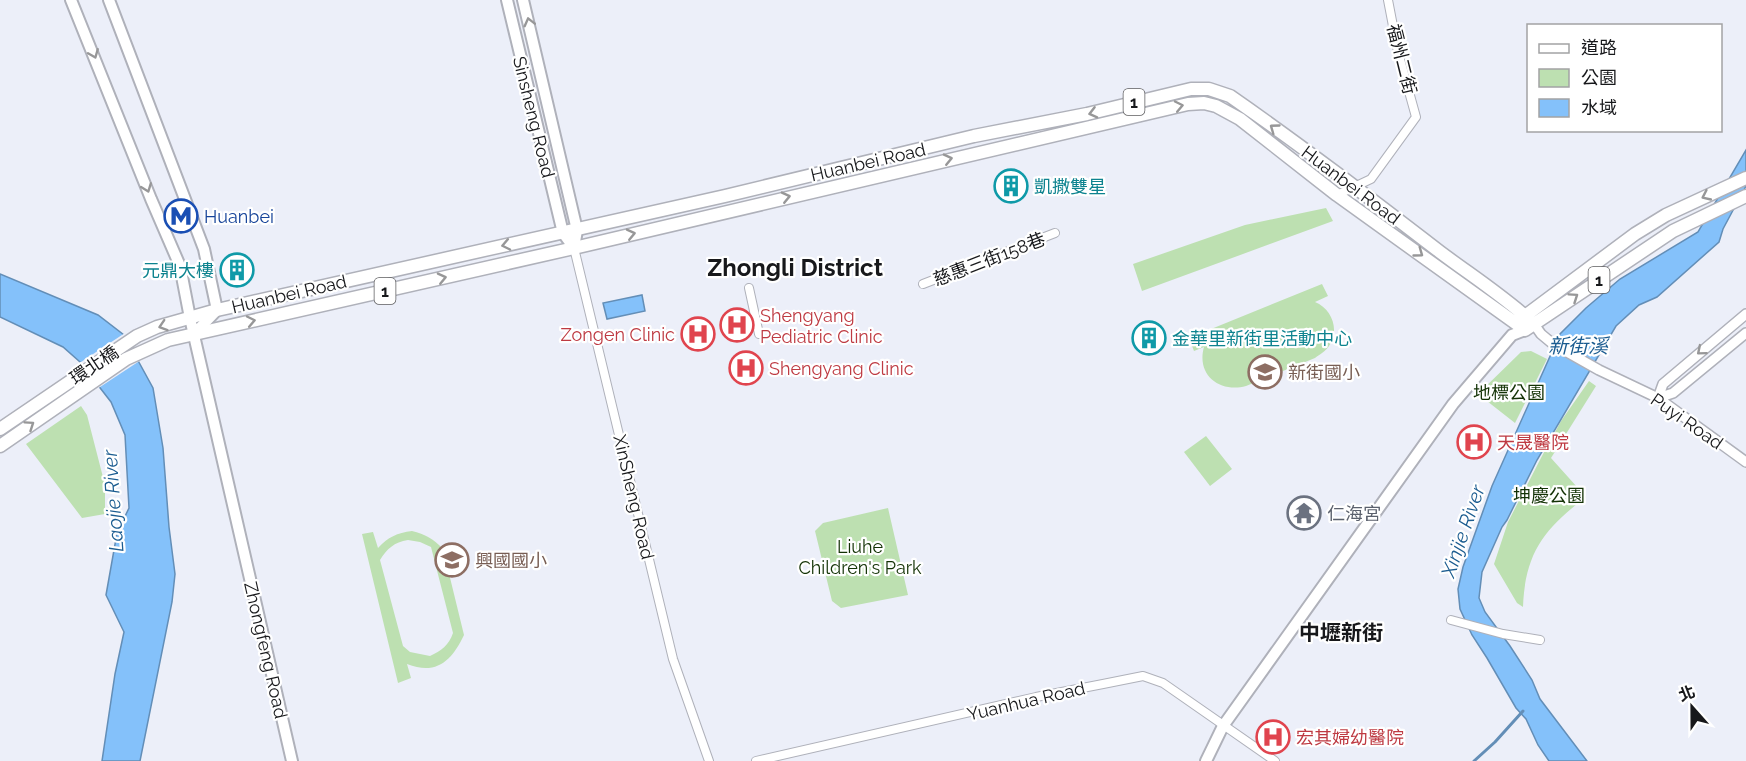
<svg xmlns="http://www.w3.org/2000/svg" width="1746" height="761" font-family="Raleway,'Noto Sans TC',sans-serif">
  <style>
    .green { fill: #bde0b1; fill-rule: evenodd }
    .water { fill: #84c1fa; stroke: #638eb7; stroke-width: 1.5 }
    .pier { fill: #eceff9 }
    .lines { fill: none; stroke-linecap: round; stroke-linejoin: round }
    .stream { stroke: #638eb7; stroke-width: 3 }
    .minor-casing { stroke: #afb1ba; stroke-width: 10 }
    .tertiary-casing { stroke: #afb1ba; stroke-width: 12 }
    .secondary-casing { stroke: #afb1ba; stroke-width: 14 }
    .primary-casing { stroke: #afb1ba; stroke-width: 15 }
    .minor { stroke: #fff; stroke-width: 8 }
    .tertiary { stroke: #fff; stroke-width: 9 }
    .secondary { stroke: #fff; stroke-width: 10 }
    .primary { stroke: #fff; stroke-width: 12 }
    .oneway { stroke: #979798 }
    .labels { text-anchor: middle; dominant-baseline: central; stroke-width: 4.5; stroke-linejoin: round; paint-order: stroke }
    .shield { fill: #fff; stroke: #5d5d5f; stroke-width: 1.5 }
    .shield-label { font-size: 16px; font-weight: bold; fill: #17181b }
    .street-label { font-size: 18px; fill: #17181b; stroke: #fff }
    .culture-label { font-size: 18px; fill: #0d838f; stroke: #fff; text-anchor: start }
    .transit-label { font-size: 18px; fill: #164399; stroke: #fff; text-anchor: start }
    .health-label { font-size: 18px; fill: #be3a42; stroke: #fff; text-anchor: start }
    .education-label { font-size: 18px; fill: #785e54; stroke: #fff; text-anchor: start }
    .park-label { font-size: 18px; fill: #133205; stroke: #fff }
    .worship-label { font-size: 18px; fill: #5b616d; stroke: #fff; text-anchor: start }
    .water-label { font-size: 20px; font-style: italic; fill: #1b5c90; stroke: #fff }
    .quarter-label { font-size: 21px; font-weight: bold; fill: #17181b; stroke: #fff }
    .district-label { font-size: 24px; font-weight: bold; fill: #17181b; stroke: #fff }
  </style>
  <rect width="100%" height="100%" fill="#eceff9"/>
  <path class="green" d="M1326 208 1333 221 1142 291 1133 264 1245 225Z
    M1322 284 1328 296 1315 302C1332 309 1340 330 1329 346 1326 351 1319 355 1315 358L1246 386C1220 393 1196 375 1204 347L1194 351 1189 338Z
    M1531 351 1547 359 1515 423 1478 394 1521 352Z
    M1589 381 1596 386 1551 458 1586 497C1544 529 1525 553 1523 607L1517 603 1494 564 1508 522 1542 456 1561 421Z
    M81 406 87 415 105 485V514L82 518 26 444Z
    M1206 436 1232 469 1210 486 1184 452Z
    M888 508 908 595 841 608 832 601 815 531 823 523Z
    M412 531C425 534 434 539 443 549L464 635C452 660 437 676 407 664L411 678 398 683 362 534 373 532 378 548C388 537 397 533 412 531ZM408 540 420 542 431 547 453 633C449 645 441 651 430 656L410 652 403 646 380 560C387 549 394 542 408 540Z"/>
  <path class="water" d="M1746 150V186L1723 229 1719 242 1657 297 1639 305 1616 326 1537 460 1507 520 1502 527 1482 572 1479 598 1485 612 1510 646 1532 680 1540 699 1587 761H1549L1538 745 1526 719 1516 708 1487 658 1472 635 1460 609 1458 589 1463 567 1492 486 1560 334 1586 308 1620 279 1698 232Z
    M0 274 98 315 124 335 153 388 163 448 169 527 175 574 172 602 140 761H102L115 674 124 632 106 595 117 533 129 508 125 435 111 402 80 362 63 347 0 317Z
    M642 295 645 311 607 319 603 303Z"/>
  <path class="pier" d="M125 333 141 360 97 389 78 364Z"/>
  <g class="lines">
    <path class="stream" d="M1474 761 1495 742 1523 711"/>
    <defs>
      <path id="minor" d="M1337 195 1371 179 1416 117 1398 52 1388 0
        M574 248 673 659 709 761
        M923 284 1055 233
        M749 288 759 334
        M1451 620 1503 634 1540 640
        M756 761 1036 697 1103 684 1143 676 1163 683 1275 761"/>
      <path id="tertiary" d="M1534 324 1541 334 1553 344 1599 370 1658 398 1746 462
        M1658 398 1663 384 1746 314
        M1658 398 1673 393 1746 333"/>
      <path id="secondary" d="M71 0 151 199 180 266 190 318 292 761
        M109 0 204 249 217 310 194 334
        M507 0 563 233 574 248
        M523 0 577 230 574 248
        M1206 761 1223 726 1453 404 1512 335 1525 330"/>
      <path id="primary" d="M1521 319 1635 234 1666 215 1746 178
        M0 429 137 336 157 327 217 310 725 196 974 136 1087 114 1191 89H1209L1230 96C1302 146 1371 199 1440 252 1472 276 1505 297 1534 324
        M0 446 126 359 168 340 574 248 1188 104 1204 103 1216 106 1240 119 1337 195 1525 330 1673 231 1746 196"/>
    </defs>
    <use href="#minor" class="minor-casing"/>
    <use href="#tertiary" class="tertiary-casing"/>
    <use href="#secondary" class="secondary-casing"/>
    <use href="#primary" class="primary-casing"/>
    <use href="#minor" class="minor"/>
    <use href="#tertiary" class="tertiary"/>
    <use href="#secondary" class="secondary"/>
    <use href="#primary" class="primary"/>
  </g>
  <defs><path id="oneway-chevron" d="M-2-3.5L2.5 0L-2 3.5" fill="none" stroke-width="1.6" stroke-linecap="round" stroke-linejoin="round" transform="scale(1.5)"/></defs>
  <g class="oneway">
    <use href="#oneway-chevron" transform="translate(529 22) rotate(-104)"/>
    <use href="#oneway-chevron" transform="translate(94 54) rotate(68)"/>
    <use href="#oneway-chevron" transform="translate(1179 106) rotate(-12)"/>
    <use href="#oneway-chevron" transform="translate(1093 113) rotate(166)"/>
    <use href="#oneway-chevron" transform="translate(1274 128) rotate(-144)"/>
    <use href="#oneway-chevron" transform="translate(948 159) rotate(-13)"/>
    <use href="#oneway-chevron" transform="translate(147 188) rotate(69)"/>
    <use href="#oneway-chevron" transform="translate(1706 196) rotate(155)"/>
    <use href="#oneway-chevron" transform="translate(786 197) rotate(-13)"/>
    <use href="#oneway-chevron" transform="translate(631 234) rotate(-13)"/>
    <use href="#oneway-chevron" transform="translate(506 245) rotate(168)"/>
    <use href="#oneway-chevron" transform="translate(1419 253) rotate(36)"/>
    <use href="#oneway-chevron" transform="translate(442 278) rotate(-13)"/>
    <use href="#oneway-chevron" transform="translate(1574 297) rotate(-34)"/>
    <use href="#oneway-chevron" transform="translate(251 321) rotate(-12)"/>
    <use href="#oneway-chevron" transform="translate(163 326) rotate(162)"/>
    <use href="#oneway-chevron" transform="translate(1701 351) rotate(140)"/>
    <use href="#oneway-chevron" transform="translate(30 425) rotate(-34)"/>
  </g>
  <defs>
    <symbol id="building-ring" viewBox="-11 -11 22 22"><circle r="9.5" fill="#fff" stroke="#0f9aa8" stroke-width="1.5"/><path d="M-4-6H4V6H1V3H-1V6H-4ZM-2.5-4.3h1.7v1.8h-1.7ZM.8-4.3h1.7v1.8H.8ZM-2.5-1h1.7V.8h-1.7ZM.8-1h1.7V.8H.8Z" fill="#0f9aa8"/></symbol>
    <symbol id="metro-ring" viewBox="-11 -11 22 22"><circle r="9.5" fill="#fff" stroke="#1a4fb4" stroke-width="1.5"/><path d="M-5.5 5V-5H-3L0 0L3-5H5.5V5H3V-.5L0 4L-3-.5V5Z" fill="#1a4fb4"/></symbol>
    <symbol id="hospital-ring" viewBox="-11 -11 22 22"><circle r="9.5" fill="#fff" stroke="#e0444e" stroke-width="1.5"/><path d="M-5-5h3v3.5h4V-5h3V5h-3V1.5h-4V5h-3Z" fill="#e0444e"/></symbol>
    <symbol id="school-ring" viewBox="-11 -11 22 22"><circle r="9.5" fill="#fff" stroke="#8d6e63" stroke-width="1.5"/><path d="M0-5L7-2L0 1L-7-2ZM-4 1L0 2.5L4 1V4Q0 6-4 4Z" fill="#8d6e63"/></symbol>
    <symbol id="temple-ring" viewBox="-11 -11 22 22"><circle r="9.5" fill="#fff" stroke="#6b7280" stroke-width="1.5"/><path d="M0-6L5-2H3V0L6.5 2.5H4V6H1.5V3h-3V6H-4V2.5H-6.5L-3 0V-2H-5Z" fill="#6b7280"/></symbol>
  </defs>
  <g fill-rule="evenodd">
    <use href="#building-ring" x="992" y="167" width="38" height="38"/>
    <use href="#metro-ring" x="162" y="197" width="38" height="38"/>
    <use href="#building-ring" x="218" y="251" width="38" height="38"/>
    <use href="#hospital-ring" x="718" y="306" width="38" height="38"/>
    <use href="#hospital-ring" x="679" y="315" width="38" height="38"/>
    <use href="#building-ring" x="1130" y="319" width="38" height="38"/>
    <use href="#hospital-ring" x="727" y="349" width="38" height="38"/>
    <use href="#school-ring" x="1246" y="353" width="38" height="38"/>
    <use href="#hospital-ring" x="1455" y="423" width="38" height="38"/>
    <use href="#temple-ring" x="1285" y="494" width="38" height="38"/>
    <use href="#school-ring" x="433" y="541" width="38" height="38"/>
    <use href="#hospital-ring" x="1254" y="718" width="38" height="38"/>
  </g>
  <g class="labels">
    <g class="shield">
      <rect x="1123.5" y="89" width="21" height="26" rx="4.5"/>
      <rect x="1588.5" y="267" width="21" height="26" rx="4.5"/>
      <rect x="374.5" y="278" width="21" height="26" rx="4.5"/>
    </g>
    <g class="shield-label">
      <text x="1134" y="102">1</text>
      <text x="1599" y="280">1</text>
      <text x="385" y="291">1</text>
    </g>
    <g class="street-label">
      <text transform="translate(1402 59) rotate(76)">福州二街</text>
      <text transform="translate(534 117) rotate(76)">Sinsheng Road</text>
      <text transform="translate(868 162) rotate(-13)">Huanbei Road</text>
      <text transform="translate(1351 185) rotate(37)">Huanbei Road</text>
      <text transform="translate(989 259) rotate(-21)">慈惠三街158巷</text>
      <text transform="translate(289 294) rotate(-13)">Huanbei Road</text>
      <text transform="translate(94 365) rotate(-34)">環北橋</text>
      <text transform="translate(1687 421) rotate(35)">Puyi Road</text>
      <text transform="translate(634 497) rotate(77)">XinSheng Road</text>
      <text transform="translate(266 650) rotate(77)">Zhongfeng Road</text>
      <text transform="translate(1026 701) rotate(-13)">Yuanhua Road</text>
    </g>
    <g class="culture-label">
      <text x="1034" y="186">凱撒雙星</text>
      <text x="214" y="270" text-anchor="end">元鼎大樓</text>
      <text x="1172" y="338">金華里新街里活動中心</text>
    </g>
    <g class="transit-label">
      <text x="204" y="216">Huanbei</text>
    </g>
    <g class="health-label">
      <text x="760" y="315">Shengyang<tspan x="760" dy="21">Pediatric Clinic</tspan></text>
      <text x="675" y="334" text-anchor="end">Zongen Clinic</text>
      <text x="769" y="368">Shengyang Clinic</text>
      <text x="1497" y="442">天晟醫院</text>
      <text x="1296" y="737">宏其婦幼醫院</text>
    </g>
    <g class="education-label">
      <text x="1288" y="372">新街國小</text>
      <text x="475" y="560">興國國小</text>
    </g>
    <g class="park-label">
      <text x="1509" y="392">地標公園</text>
      <text x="1549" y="495">坤慶公園</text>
      <text x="860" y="546">Liuhe<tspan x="860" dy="21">Children's Park</tspan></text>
    </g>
    <g class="worship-label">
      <text x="1327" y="513">仁海宮</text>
    </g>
    <g class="water-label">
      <text x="1578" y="346">新街溪</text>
      <text transform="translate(113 501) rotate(-94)">Laojie River</text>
      <text transform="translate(1463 531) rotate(-71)">Xinjie River</text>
    </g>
    <g class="quarter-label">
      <text x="1341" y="632">中壢新街</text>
    </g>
    <g class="district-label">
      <text x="795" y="267">Zhongli District</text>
    </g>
  </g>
  <rect x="1527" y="24" width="195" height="108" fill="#ffffff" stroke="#a2a3a4" stroke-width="1.5"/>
  <rect x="1539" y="44" width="30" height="9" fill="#ffffff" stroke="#a2a3a4" stroke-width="1.5"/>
  <text x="1581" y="54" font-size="18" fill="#17181b">道路</text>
  <rect x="1539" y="69" width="30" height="18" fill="#bde0b1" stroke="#a2a3a4" stroke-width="1.5"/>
  <text x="1581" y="84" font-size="18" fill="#17181b">公園</text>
  <rect x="1539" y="99" width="30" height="18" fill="#84c1fa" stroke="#a2a3a4" stroke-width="1.5"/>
  <text x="1581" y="114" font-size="18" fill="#17181b">水域</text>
  <g transform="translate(1692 707) rotate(339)" stroke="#ffffff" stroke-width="4.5" paint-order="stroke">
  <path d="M0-4.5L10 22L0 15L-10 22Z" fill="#17181b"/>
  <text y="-9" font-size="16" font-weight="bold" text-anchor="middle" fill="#17181b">北</text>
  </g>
</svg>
